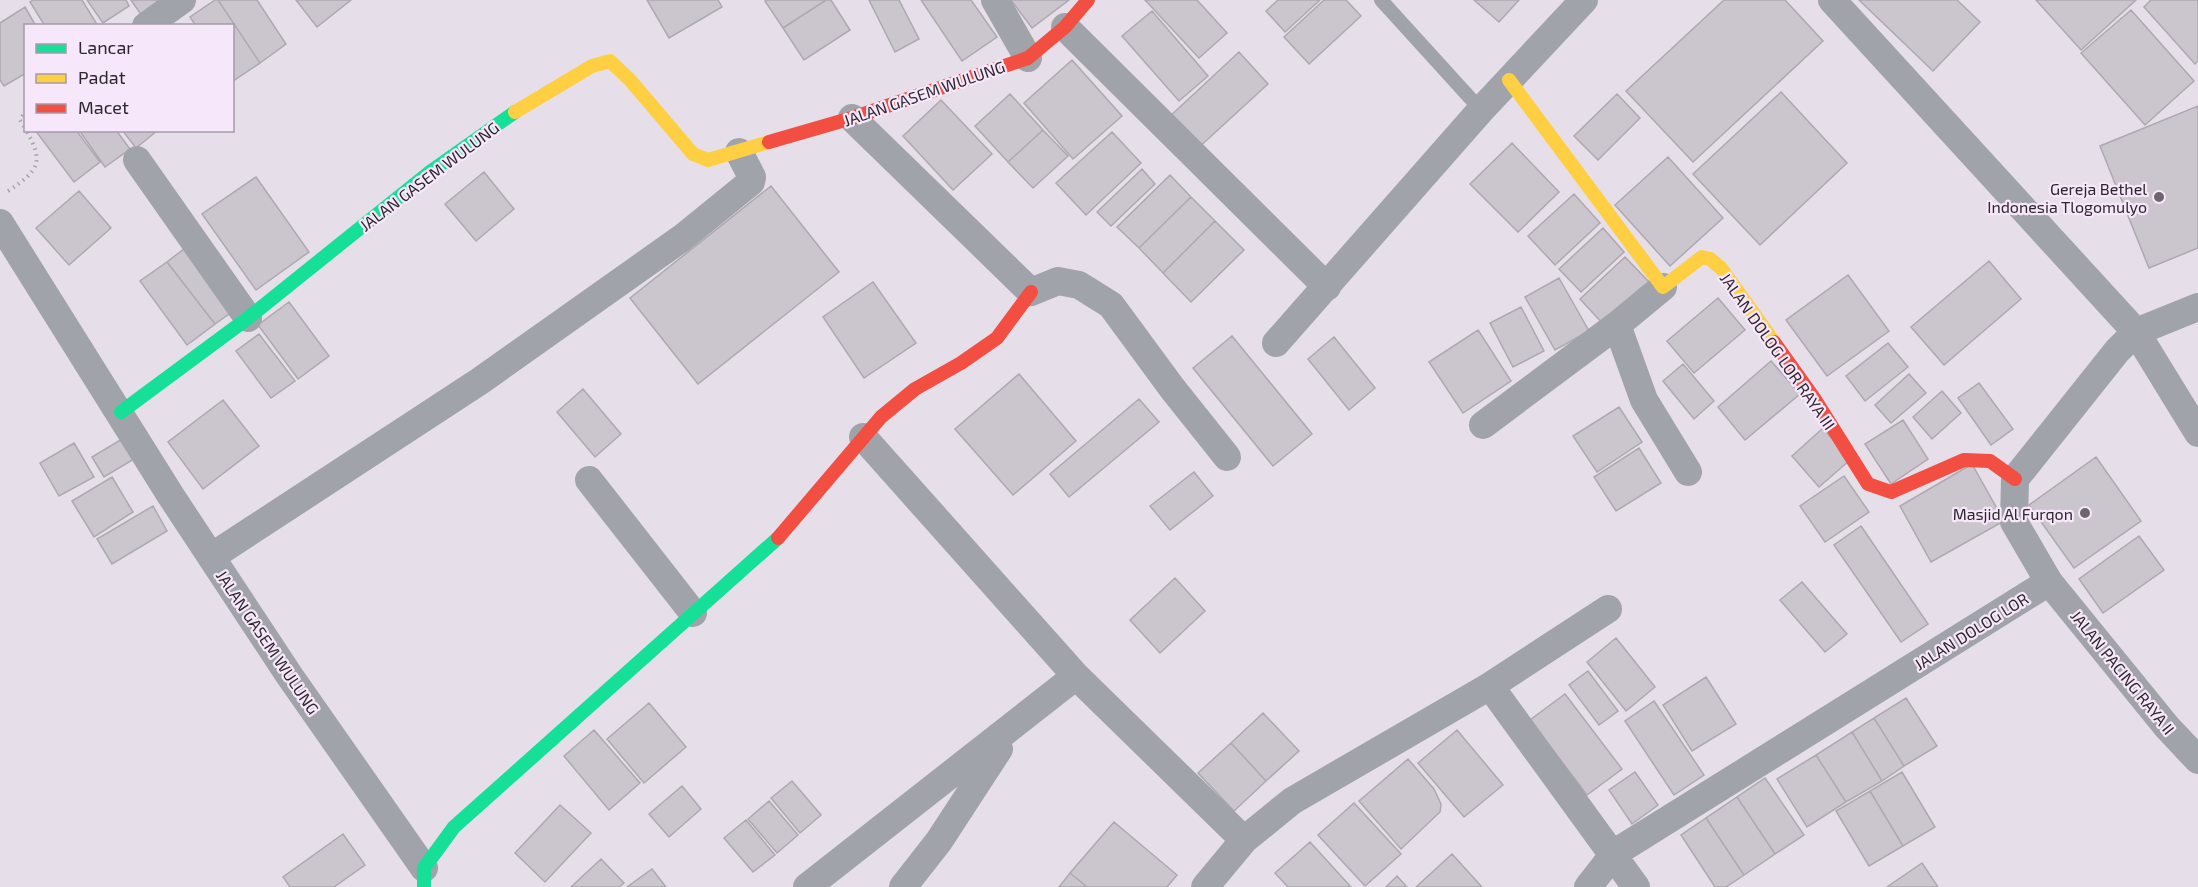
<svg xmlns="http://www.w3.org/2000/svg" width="2198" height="887" font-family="'Exo 2',sans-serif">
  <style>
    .building { fill: #cbc5cd; stroke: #aea8b0; stroke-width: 1.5 }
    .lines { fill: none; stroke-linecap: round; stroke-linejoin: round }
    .path { stroke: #a6a7ad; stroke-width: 4; stroke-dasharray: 1.5 4.5; stroke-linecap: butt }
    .lane { stroke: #a0a4aa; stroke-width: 14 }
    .street { stroke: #a0a4aa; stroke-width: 28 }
    .fast { stroke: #16e098; stroke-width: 14 }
    .slow { stroke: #ffcf43; stroke-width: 14 }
    .jam { stroke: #f24e42; stroke-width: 14 }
    .poi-dot { fill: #6d666f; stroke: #f7e7fa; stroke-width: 2 }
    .labels { text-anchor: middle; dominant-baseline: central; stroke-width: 4.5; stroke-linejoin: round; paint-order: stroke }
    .street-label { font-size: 16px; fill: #2c262d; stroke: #f7e7fa }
    .poi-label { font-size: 16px; fill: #2c262d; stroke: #f7e7fa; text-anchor: end }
  </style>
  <rect width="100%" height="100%" fill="#e6dee9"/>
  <path class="building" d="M33 0H82L98 26H45L30 2Z
    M87 0H126L129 6 103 23Z
    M131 0H170L144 19Z
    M215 0H218L260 63 233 81 232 26H196L190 17Z
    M218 0H257L286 44 260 63Z
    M296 0H351L317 27Z
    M647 0H718L722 7 669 38Z
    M767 0H826L783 28 765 1Z
    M826 0H831L850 30 804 60 783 28Z
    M869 0H899L919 39 895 52Z
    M921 0H971L997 37 962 61Z
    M1011 0H1069L1032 28Z
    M1145 0H1197L1227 33 1199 58Z
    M1278 0H1320L1285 32 1266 11Z
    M1324 0H1346L1361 16 1309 64 1284 37Z
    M1474 0H1519L1499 22Z
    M1724 0H1785L1823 41 1693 162 1626 91Z
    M1859 0H1957L1980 22 1933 71Z
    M2036 0H2136L2081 50Z
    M2151 0H2198V61L2195 64 2144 7Z
    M25 7 36 26H26V73L4 86 0 80V23Z
    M2131 10 2194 81 2145 125 2081 53Z
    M1152 11 1208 76 1179 101 1122 36Z
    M1239 52 1268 84 1196 150 1167 119Z
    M1072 60 1122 116 1073 159 1024 103Z
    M1781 92 1847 163 1760 245 1693 174Z
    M1010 94 1043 130 1008 162 975 126Z
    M1617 94 1640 118 1598 160 1574 136Z
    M941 100 992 154 953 190 903 136Z
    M2198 106V248L2149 268 2100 146Z
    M35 130H76L100 162 74 182Z
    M79 130H116L130 149 105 167Z
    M122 130H158L136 148Z
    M1043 130 1068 156 1033 188 1008 162Z
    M1112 132 1141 163 1086 215 1056 183Z
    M1512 143 1559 192 1518 232 1470 184Z
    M1668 157 1723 218 1670 266 1615 205Z
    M1142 169 1155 184 1111 226 1097 212Z
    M484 172 514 209 476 241 445 204Z
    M1170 175 1191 197 1139 248 1117 227Z
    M256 177 309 252 256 290 202 214Z
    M771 186 839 272 698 384 630 298Z
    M79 191 111 228 69 265 36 228Z
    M1574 194 1600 223 1555 265 1528 236Z
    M1191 197 1215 221 1163 273 1139 248Z
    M1215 221 1244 250 1191 302 1163 273Z
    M1603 228 1624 252 1581 292 1559 269Z
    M189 245 236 309 215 324 167 262Z
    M1625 257 1650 283 1605 326 1580 299Z
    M1989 261 2021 299 1944 365 1911 327Z
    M167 262 215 324 187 345 140 281Z
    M1848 275 1889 331 1827 376 1786 320Z
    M1559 278 1589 331 1555 350 1525 297Z
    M873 282 916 343 864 378 823 317Z
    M1718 298 1745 330 1694 373 1667 341Z
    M289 302 329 356 298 379 258 325Z
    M1521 307 1544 351 1513 367 1490 323Z
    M1478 330 1511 381 1463 413 1429 362Z
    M259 334 295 381 271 398 236 351Z
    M1232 336 1312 434 1273 466 1193 368Z
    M1334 337 1375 388 1349 410 1308 359Z
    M1888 343 1908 367 1865 401 1846 376Z
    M1771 361 1800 394 1745 440 1718 407Z
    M1683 364 1714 401 1694 419 1663 381Z
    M1019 374 1076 441 1013 495 955 429Z
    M1909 374 1926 393 1891 423 1875 405Z
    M1979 383 2013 429 1991 445 1958 398Z
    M583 389 621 434 595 457 557 412Z
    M1942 391 1961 413 1932 439 1913 417Z
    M1139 399 1159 422 1069 497 1050 474Z
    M223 400 259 446 203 489 168 442Z
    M1619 407 1642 442 1597 472 1573 436Z
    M1903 420 1928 459 1891 484 1865 444Z
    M1823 428 1850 460 1819 487 1792 456Z
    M122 439 134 459 104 477 92 457Z
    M74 443 94 477 59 496 40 463Z
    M1639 448 1661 483 1616 511 1594 477Z
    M2096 457 2141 521 2074 568 2029 505Z
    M1972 464 2004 521 1931 562 1900 506Z
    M1194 472 1213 496 1170 530 1150 506Z
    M1844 476 1869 512 1825 542 1800 506Z
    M112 477 133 512 94 537 72 501Z
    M153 506 167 531 112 564 97 539Z
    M1861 526 1928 624 1901 642 1834 545Z
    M2139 536 2164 570 2103 613 2079 579Z
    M1175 578 1205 611 1160 653 1130 620Z
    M1802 582 1847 634 1825 652 1780 600Z
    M1616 638 1655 687 1626 711 1587 662Z
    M1588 671 1618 711 1599 725 1569 685Z
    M1706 677 1736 724 1692 751 1663 705Z
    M1565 694 1622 769 1587 795 1530 720Z
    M1906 698 1937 746 1904 766 1874 718Z
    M1654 701 1704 775 1674 795 1625 721Z
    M649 703 686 747 644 783 607 739Z
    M1263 713 1299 751 1266 781 1231 743Z
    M1874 718 1904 766 1882 781 1852 732Z
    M594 730 640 783 609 810 564 756Z
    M1457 730 1503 785 1464 817 1418 763Z
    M1852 732 1882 781 1846 802 1816 755Z
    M1231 743 1266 781 1234 811 1198 773Z
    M1816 755 1846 802 1807 827 1777 779Z
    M1408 759 1434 789 1441 804 1440 812 1401 849 1359 801Z
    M1635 772 1658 805 1632 824 1609 790Z
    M1902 772 1935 827 1903 846 1870 791Z
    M1765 778 1804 835 1775 854 1737 797Z
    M792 781 821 815 800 833 771 798Z
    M682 786 701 809 669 837 649 814Z
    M1870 791 1903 846 1869 866 1836 811Z
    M1737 797 1775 854 1744 875 1706 818Z
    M769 801 798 835 777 853 748 819Z
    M1354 803 1401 854 1365 886 1318 835Z
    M560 805 591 833 545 882 515 853Z
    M1706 818 1744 875 1726 887H1715L1681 835Z
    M746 820 775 855 753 872 724 838Z
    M1114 822 1177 875 1167 887H1087L1070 873Z
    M343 834 365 865 334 887H290L283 877Z
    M1310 842 1351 887H1288L1275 873Z
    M1452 854 1482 887H1416Z
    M601 859 624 883 619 887H571Z
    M1922 863 1938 887H1887Z
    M652 869 666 887H627Z
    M1070 873 1087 887H1059Z
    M1397 876 1407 887H1386Z"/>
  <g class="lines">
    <path class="path" d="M26 110 20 120 26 130
      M8 191C38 171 45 163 26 130"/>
    <path class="lane" d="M1381 0 1481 110"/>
    <path class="street" d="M995 0 1028 58
      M1832 0 2136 332 2198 433
      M146 26 182 0
      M1065 27 1327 287
      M852 118 1031 292 1058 281 1079 285 1111 305 1172 388 1227 457
      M137 160 248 318
      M0 223 171 496 289 675 424 868
      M2198 307 2136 332 2117 351 2015 479 2014 522 2049 582 2167 727 2198 760
      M1617 325 1644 400 1688 472
      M1276 343 1481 110 1584 0
      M1483 425 1617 325 1663 287
      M863 437 1076 676 1244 840
      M589 480 693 613
      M211 557 480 381 682 238 751 182 752 177 739 152
      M1490 686 1636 887
      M807 887 1076 676
      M903 887 939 841 999 749
      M1205 887 1244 840 1292 801 1490 686 1608 609
      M1588 887 1613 855 1621 849 2049 582"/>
    <path class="fast" d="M121 412 248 318 430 172 515 112
      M424 887V868L454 827 778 538"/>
    <path class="slow" d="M1509 80 1663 287 1702 257 1710 259 1721 268 1774 342
      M515 112 592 66 610 61 630 80 693 154 708 160 769 142"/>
    <path class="jam" d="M769 142 852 118 1028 58 1065 27 1088 0
      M1774 342 1814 398 1868 484 1891 492 1964 460 1990 461 2015 479
      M778 538 881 417 915 389 961 363 997 338 1031 292"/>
  </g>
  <g class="poi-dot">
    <circle cx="2159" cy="197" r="6"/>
    <circle cx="2085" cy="513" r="6"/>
  </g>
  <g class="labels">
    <g class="street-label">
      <text transform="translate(924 93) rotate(-19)">JALAN GASEM WULUNG</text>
      <text transform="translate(429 176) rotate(-37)">JALAN GASEM WULUNG</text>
      <text transform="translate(1778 351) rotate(55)">JALAN DOLOG LOR RAYA III</text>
      <text transform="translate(1971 631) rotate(-32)">JALAN DOLOG LOR</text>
      <text transform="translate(268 642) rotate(56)">JALAN GASEM WULUNG</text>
      <text transform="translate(2123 672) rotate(51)">JALAN PACING RAYA II</text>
    </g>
    <g class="poi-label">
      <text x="2147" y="188">Gereja Bethel<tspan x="2147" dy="18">Indonesia Tlogomulyo</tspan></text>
      <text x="2073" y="513">Masjid Al Furqon</text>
    </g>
  </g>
  <rect x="24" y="24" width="210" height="108" fill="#f7e7fa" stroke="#a69aa8" stroke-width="1.5"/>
  <rect x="36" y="44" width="30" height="9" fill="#16e098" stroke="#a69aa8" stroke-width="1.5"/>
  <text x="78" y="54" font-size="18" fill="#2c262d">Lancar</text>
  <rect x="36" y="74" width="30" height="9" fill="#ffcf43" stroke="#a69aa8" stroke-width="1.5"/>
  <text x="78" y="84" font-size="18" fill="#2c262d">Padat</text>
  <rect x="36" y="104" width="30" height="9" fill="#f24e42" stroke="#a69aa8" stroke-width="1.5"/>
  <text x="78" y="114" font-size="18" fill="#2c262d">Macet</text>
</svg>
